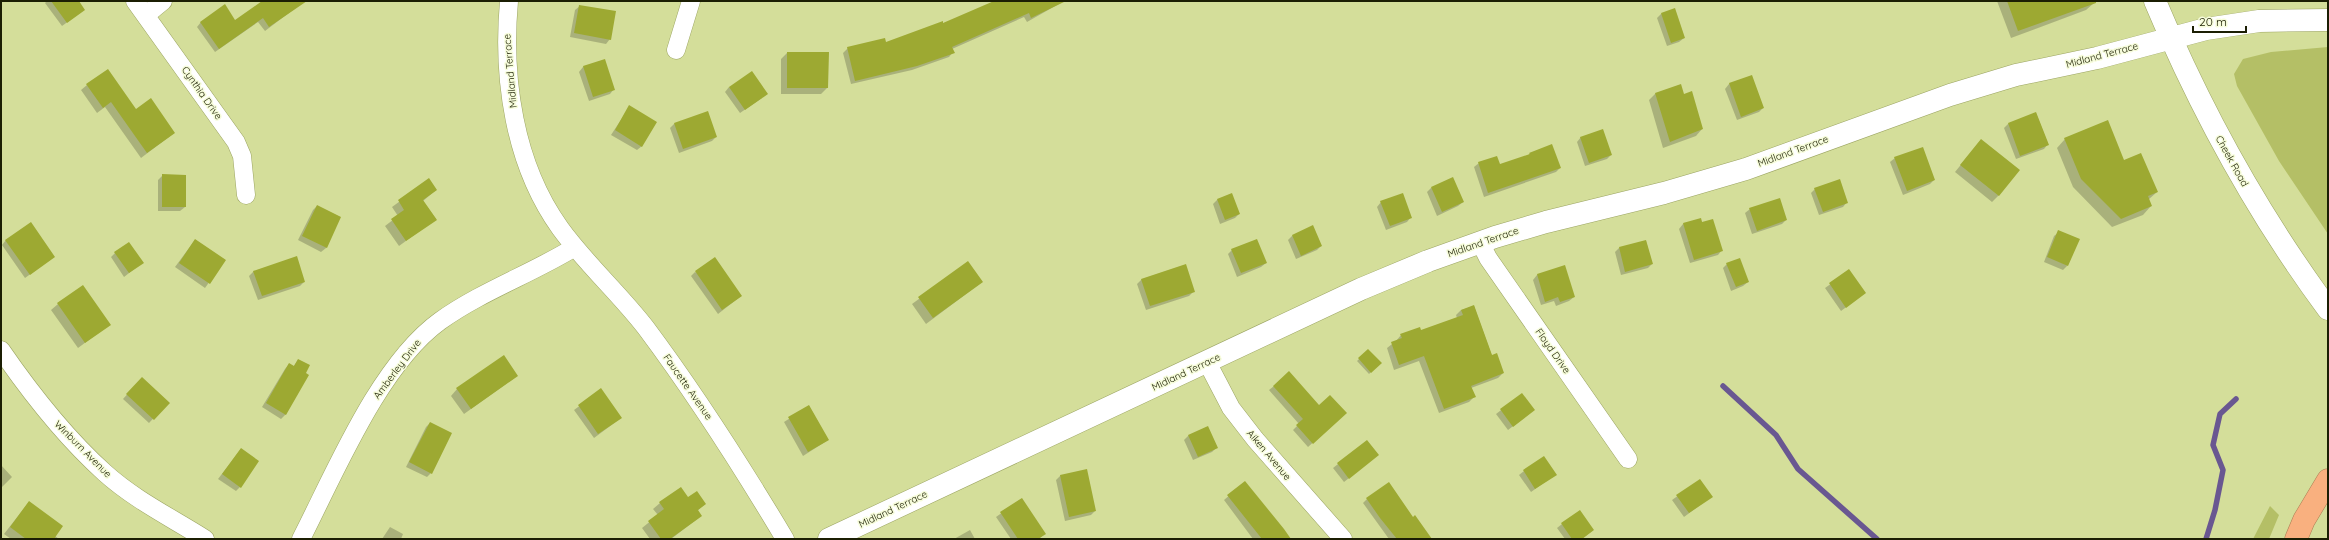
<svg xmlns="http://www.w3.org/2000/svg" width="2329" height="540" font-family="Quicksand,sans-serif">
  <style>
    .green { fill: #b4bf66 }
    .shadow { fill: #0003 }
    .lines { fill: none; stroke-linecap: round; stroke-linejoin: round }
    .stream { stroke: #695791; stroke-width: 5.5 }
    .building { fill: #9da932 }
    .street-casing { stroke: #9ba462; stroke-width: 19 }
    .secondary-casing { stroke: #9ba462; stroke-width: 23 }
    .highway-casing { stroke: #ab7d54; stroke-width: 23 }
    .street { stroke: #fff; stroke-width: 18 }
    .secondary { stroke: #fff; stroke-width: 22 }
    .highway { stroke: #f9b07f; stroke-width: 22 }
    .labels { text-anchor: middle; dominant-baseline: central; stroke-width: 3; stroke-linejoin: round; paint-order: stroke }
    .street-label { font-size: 10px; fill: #1b1e03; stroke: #f6fcda }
  </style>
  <rect width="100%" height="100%" fill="#d4de9a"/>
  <path class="green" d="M2217 1H2328V2Z
    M2328 47V234L2279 161 2237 86 2234 74 2243 59 2271 52Z
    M2270 506 2279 515 2269 539H2253Z"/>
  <path class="shadow" d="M47 1H78L84 10 62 26 45 3Z
    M264 1H288L294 9 265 31 258 22 215 52 197 27 201 22 235 21Z
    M997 1H1064L1027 22 1024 17 952 49 953 52 949 57 912 70 851 84 843 53 848 48 885 44 943 25Z
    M1997 1H2093L2094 3 2086 10 2011 38Z
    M580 6 610 39 606 44 570 37 575 10Z
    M1674 10 1684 38 1679 42 1667 46 1657 18 1661 14Z
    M787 53 827 88 821 94H781V59Z
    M604 60 614 89 610 94 589 101 579 72 583 67Z
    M1751 76 1763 108 1759 112 1737 120 1725 89 1729 84Z
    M87 85 136 110 174 133 141 158 105 107 97 113 81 90Z
    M1680 85 1683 95 1702 129 1696 136 1663 148 1649 100 1655 94Z
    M729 87 762 98 740 113 725 92Z
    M630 106 642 146 637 150 611 135Z
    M707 113 716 137 712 141 679 153 670 128 674 124Z
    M2036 113 2048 144 2044 149 2016 159 2004 128 2008 124Z
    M1581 137 1611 155 1607 159 1585 166 1577 142Z
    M2065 139 2124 161 2157 192 2148 200 2151 206 2143 215 2112 227 2073 187 2057 148Z
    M1981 140 1999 195 1992 202 1955 172Z
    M1530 153 1560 168 1556 172 1484 197 1474 167 1479 163 1499 166 1527 157Z
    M1895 158 1934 180 1930 184 1903 195 1890 162Z
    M163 175 185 207 180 211H158V180Z
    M1453 179 1463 202 1458 206 1437 216 1427 192 1431 188Z
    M429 180 436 190 423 201 436 219 399 246 385 226 398 216 392 207Z
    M1815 189 1847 202 1843 207 1819 215 1811 193Z
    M1231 194 1239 214 1235 218 1220 224 1213 204 1217 200Z
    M1381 202 1411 217 1407 222 1386 230 1377 207Z
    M317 206 340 217 326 248 321 252 298 240 313 210Z
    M1750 209 1786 220 1782 224 1752 234 1745 213Z
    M1700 219 1722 250 1718 255 1690 263 1679 229 1683 224Z
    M1313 227 1321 246 1317 250 1296 259 1288 240 1292 236Z
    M2059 232 2067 266 2063 270 2044 262 2054 236Z
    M6 240 54 257 25 278 2 245Z
    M195 240 225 260 205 288 175 267Z
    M1646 241 1652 264 1648 268 1621 275 1615 252 1619 248Z
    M1232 250 1266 263 1261 267 1237 277 1228 254Z
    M115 253 142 263 124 277 111 257Z
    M968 263 982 282 926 324 912 304Z
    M1727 264 1748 282 1743 286 1731 291 1723 268Z
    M1564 267 1574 297 1569 301 1556 306 1554 301 1541 305 1533 280 1537 275Z
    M254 271 304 282 300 286 258 300 249 276Z
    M1849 271 1865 293 1841 311 1825 288Z
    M695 272 741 296 718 314 691 276Z
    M1142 279 1194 291 1189 296 1146 310 1137 284Z
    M58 304 109 325 78 348 51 310Z
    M1474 306 1492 356 1503 373 1498 378 1471 388 1474 397 1469 402 1439 413 1419 361 1394 370 1387 348 1396 341 1401 335 1421 331 1457 318 1456 315 1461 310Z
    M1368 350 1380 363 1369 374 1357 361Z
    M298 360 286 414 281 419 262 407 285 369 289 364 293 367Z
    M517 376 464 414 451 396 457 389Z
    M142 378 168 403 149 423 123 399Z
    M1274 386 1319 406 1341 417 1308 447 1293 430 1299 424 1269 390Z
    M601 390 621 418 594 438 574 410Z
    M1522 394 1529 414 1508 430 1496 414Z
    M809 406 828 440 803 456 784 422Z
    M430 423 431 473 427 477 406 467 426 427Z
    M1207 427 1217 447 1212 452 1193 460 1184 440 1188 436Z
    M1367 441 1378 455 1344 482 1333 468Z
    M241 449 240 487 236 491 218 479Z
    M1 465 12 477 1 488Z
    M1524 471 1555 475 1531 492 1519 475Z
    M1061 475 1095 511 1091 515 1065 521 1056 480Z
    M1700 480 1711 497 1684 517 1672 500Z
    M1245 482 1289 539H1253L1224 500Z
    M687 499 705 504 697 511 701 516 671 539H650L642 528 658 515 653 509 660 503Z
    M1021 499 1044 534 1039 539H1011L996 517Z
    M1367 499 1423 539H1389L1363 503Z
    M29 502 55 536 59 539H11L4 534Z
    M1562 524 1593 530 1582 539H1565L1557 528Z
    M390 527 403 534 401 539H382Z
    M970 530 975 539H954Z"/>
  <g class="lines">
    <path class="stream" d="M1723 386 1776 435 1798 469 1877 539
      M2206 539 2215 510 2223 470 2213 445 2220 414 2236 399"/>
  </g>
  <path class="building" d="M51 1H79L85 10 67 23Z
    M262 1H307L269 27 263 18 219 49 200 22 225 4 235 20Z
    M994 1H1066L1031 18 1029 13 952 47 955 53 917 66 855 81 847 47 885 38 886 42 943 21V23Z
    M2007 1H2096V3L2018 31Z
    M579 5 616 11 611 40 574 33Z
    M1675 8 1685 38 1671 43 1661 13Z
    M787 52H829L828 88H787Z
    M605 59 615 90 593 97 583 66Z
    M108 69 136 109 151 98 175 133 147 153 111 102 103 108 86 84Z
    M752 71 768 94 745 110 729 87Z
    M1752 75 1764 108 1741 117 1729 83Z
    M1681 84 1684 94 1692 91 1703 129 1670 142 1655 93Z
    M629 105 657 122 642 147 615 130Z
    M708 111 717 137 683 149 674 123Z
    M2036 112 2049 145 2020 156 2008 123Z
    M2108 120 2124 160 2141 153 2158 192 2148 196 2152 206 2121 219 2081 179 2064 138Z
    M1603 129 1612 155 1589 163 1580 137Z
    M1981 139 2020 170 1999 196 1960 165Z
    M1552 144 1561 168 1488 193 1478 162 1497 156 1500 164 1530 154 1529 153Z
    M1923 147 1935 180 1907 191 1894 157Z
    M162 174 186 175V207H162Z
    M1453 177 1464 202 1442 212 1431 187Z
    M429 178 437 190 423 200 437 220 406 241 391 219 404 210 398 200Z
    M1840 179 1848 203 1823 212 1814 188Z
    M1232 193 1240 214 1225 220 1217 199Z
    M1403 193 1412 218 1390 226 1380 201Z
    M1780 198 1787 220 1757 231 1749 208Z
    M317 205 341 217 327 248 302 236Z
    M1701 218 1702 222 1713 219 1723 251 1694 260 1683 223Z
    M31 222 55 257 30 275 5 240Z
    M1313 225 1322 246 1301 256 1292 235Z
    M2058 230 2080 239 2068 266 2047 257Z
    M195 239 226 260 210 284 179 263Z
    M1257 239 1267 263 1241 273 1231 249Z
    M1646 240 1653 264 1625 272 1619 247Z
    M129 242 144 263 129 273 114 252Z
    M297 256 305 282 262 296 253 271Z
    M715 257 742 296 722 310 695 271Z
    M1740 258 1749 282 1736 287 1726 263Z
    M968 261 983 282 933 318 918 297Z
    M1186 264 1195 292 1150 306 1141 279Z
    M1565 265 1575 297 1560 302 1558 297 1545 302 1537 274Z
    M1849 269 1866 293 1846 308 1829 283Z
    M83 285 111 325 85 343 57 303Z
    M1474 305 1492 355 1497 353 1504 373 1471 386 1476 397 1444 409 1424 356 1399 365 1391 342 1402 338 1400 334 1420 327 1421 330 1463 315 1461 310Z
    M1368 349 1382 363 1371 373 1358 358Z
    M504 355 518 376 471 409 456 388Z
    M298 359 310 365 306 373 309 375 286 415 266 403 289 363 294 366Z
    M1289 371 1319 405 1330 395 1347 413 1313 444 1296 425 1303 419 1273 386Z
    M142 377 170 403 154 420 126 394Z
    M601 388 622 418 598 434 578 405Z
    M1522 393 1535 410 1513 427 1500 409Z
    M809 405 829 440 808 452 788 417Z
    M430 422 452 433 432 474 409 462Z
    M1208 426 1218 448 1198 457 1188 435Z
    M1367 440 1379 455 1349 479 1337 463Z
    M241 448 259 461 241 488 222 474Z
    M1544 456 1557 475 1535 489 1523 470Z
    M1087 469 1096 511 1069 517 1060 475Z
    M1700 479 1713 497 1689 513 1676 495Z
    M1245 481 1284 529 1291 539H1262L1227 495Z
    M1389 482 1413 517 1415 515 1432 539H1397L1380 518 1366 498Z
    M681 487 688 497 697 491 706 504 698 510 702 516 670 539H661L648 521 664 509 659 502Z
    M1022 498 1046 534 1038 539H1018L1000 512Z
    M29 501 63 526 54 539H26L10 527Z
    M1580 510 1594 530 1582 539H1572L1561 523Z"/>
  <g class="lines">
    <defs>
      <path id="street" d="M135 1 236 142 242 156 246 195
        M509 1C502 78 514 164 560 228 586 264 619 293 646 328 696 395 742 467 785 539
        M146 15 163 1
        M676 50 691 1
        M1480 242 1488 258 1628 459
        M1 350C32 395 65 437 105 473 135 500 172 518 205 539
        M1207 362 1231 408 1255 439 1343 539
        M301 539C335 473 379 365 440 321 482 291 531 274 575 247"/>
      <path id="secondary" d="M2155 1C2201 111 2257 213 2328 309
        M829 539 1361 289 1428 261 1495 237 1546 222 1664 193 1746 169 1950 95 2016 75 2097 58 2206 29 2259 21 2328 20"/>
      <path id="highway" d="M2296 539 2304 520 2328 480"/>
    </defs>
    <use href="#street" class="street-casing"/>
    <use href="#secondary" class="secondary-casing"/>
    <use href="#highway" class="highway-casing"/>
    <use href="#street" class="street"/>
    <use href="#secondary" class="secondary"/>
    <use href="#highway" class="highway"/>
  </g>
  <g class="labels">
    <g class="street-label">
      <text transform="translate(2102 55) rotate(-15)">Midland Terrace</text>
      <text transform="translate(510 71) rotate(-95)">Midland Terrace</text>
      <text transform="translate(202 93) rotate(55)">Cynthia Drive</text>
      <text transform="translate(1793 151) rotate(-20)">Midland Terrace</text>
      <text transform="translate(2232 161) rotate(61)">Cheek Road</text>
      <text transform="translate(1483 242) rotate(-19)">Midland Terrace</text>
      <text transform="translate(1553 351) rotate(55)">Floyd Drive</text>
      <text transform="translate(397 369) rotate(-53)">Amberley Drive</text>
      <text transform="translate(1186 372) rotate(-25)">Midland Terrace</text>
      <text transform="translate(688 387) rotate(55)">Faucette Avenue</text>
      <text transform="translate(83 449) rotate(45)">Winburn Avenue</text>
      <text transform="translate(1269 455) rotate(50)">Aiken Avenue</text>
      <text transform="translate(893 509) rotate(-25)">Midland Terrace</text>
    </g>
  </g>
  <rect width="2329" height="540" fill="none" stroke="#1b1e03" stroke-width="4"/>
  <path d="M2193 26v6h53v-6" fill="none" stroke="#1b1e03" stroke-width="2"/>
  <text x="2199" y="26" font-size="12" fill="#1b1e03" stroke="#f6fcda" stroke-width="3" paint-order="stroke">20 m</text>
</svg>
